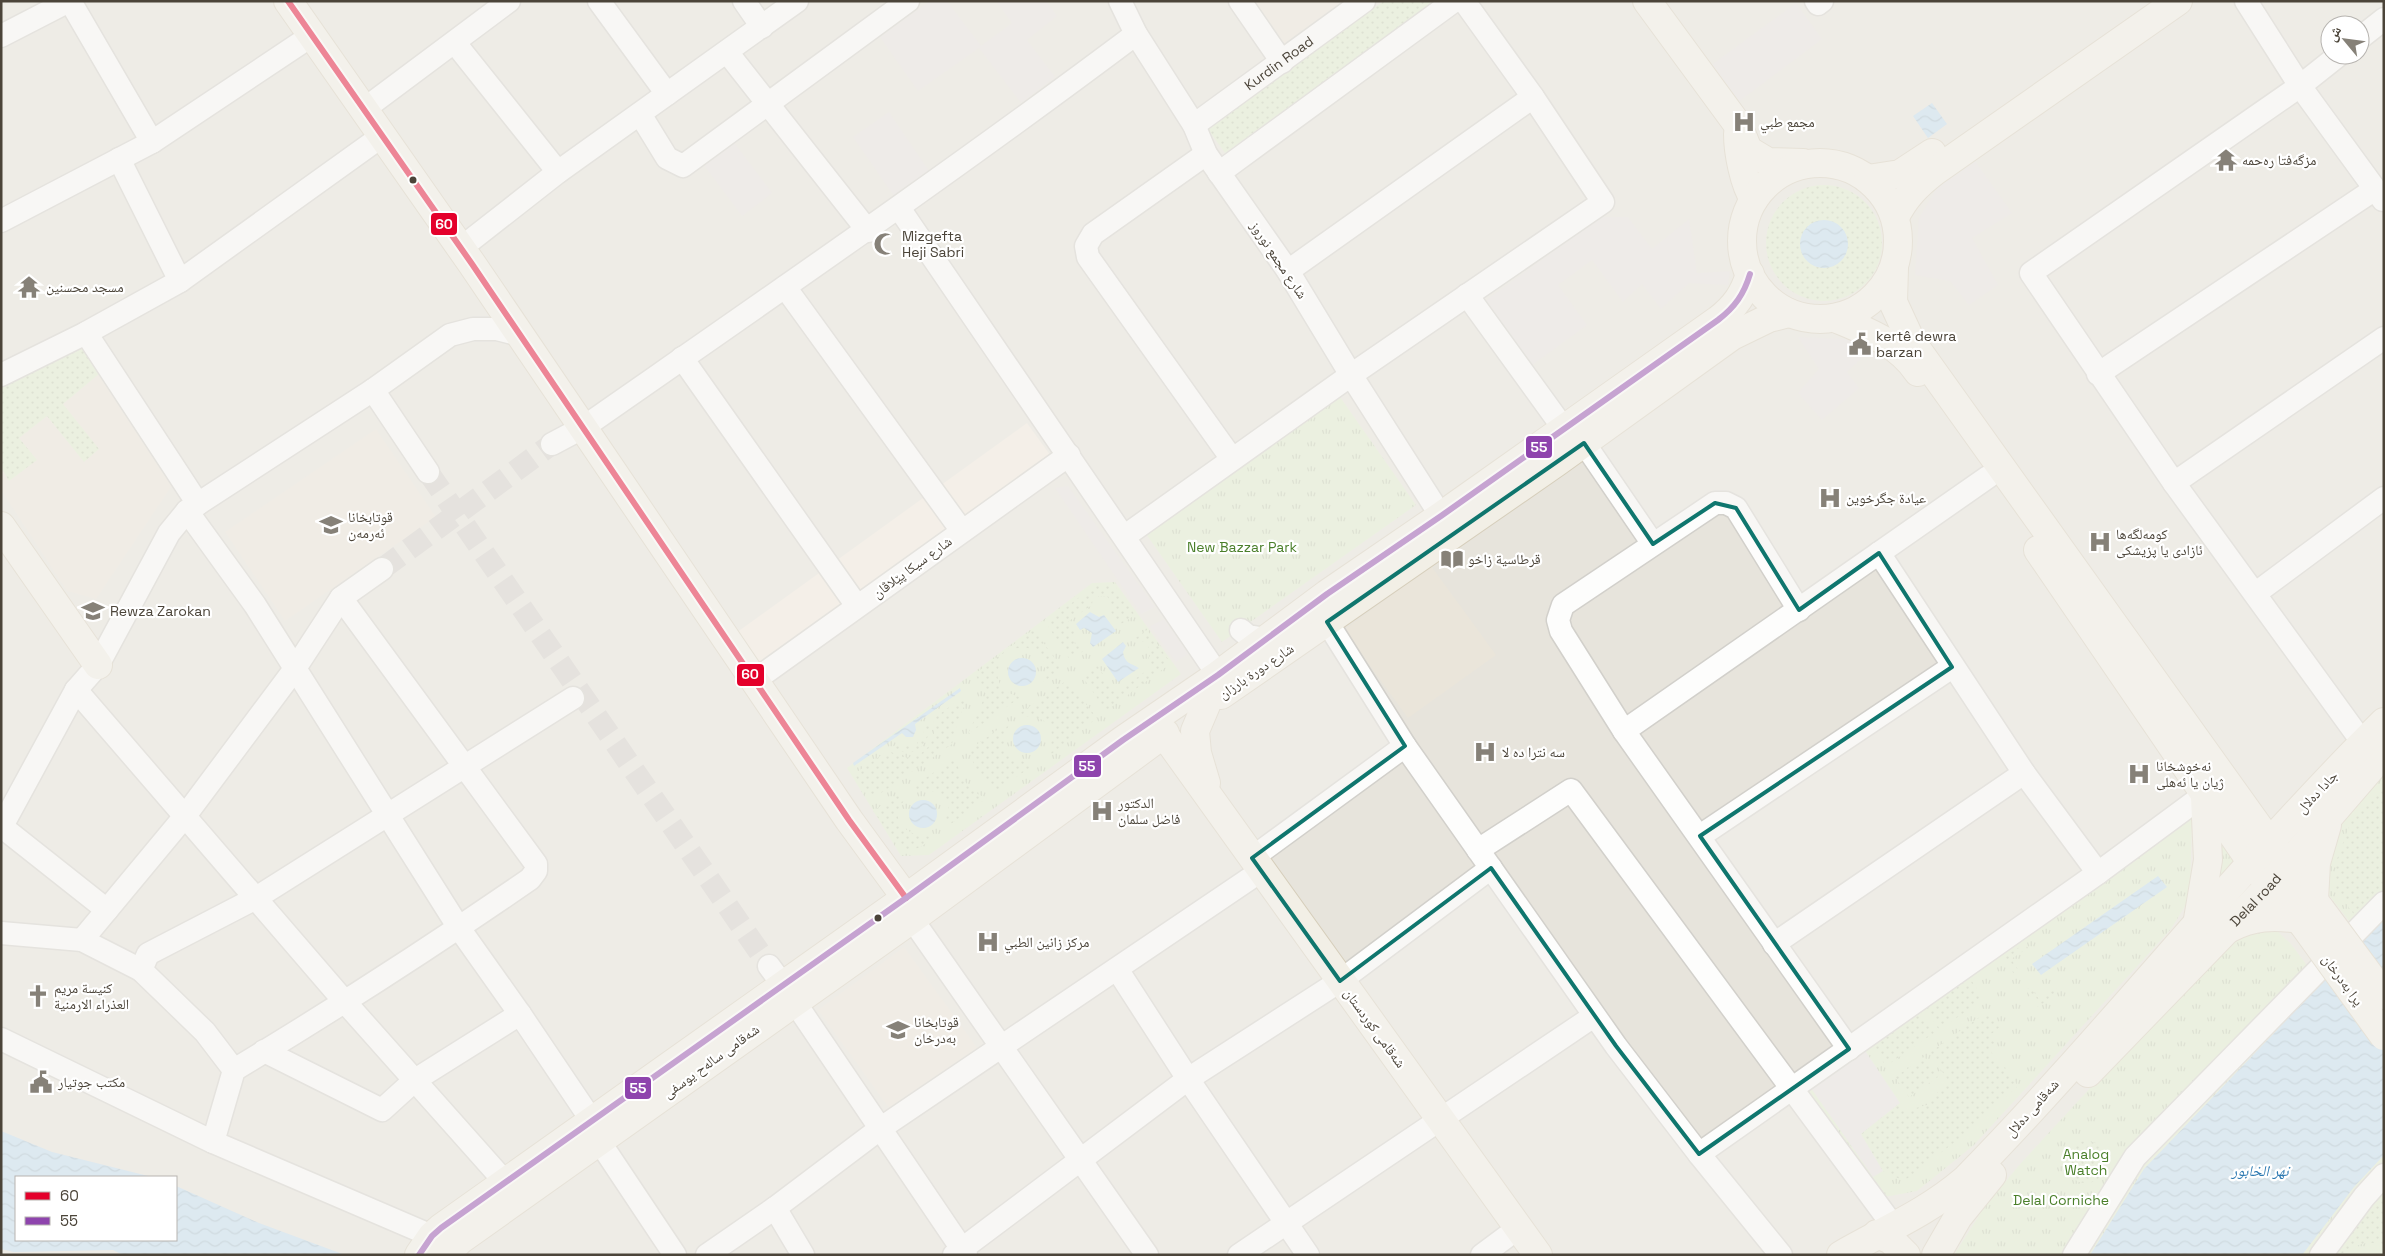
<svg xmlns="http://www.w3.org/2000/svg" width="2385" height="1256" font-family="'Space Grotesk','Noto Naskh Arabic',sans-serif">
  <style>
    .residential { fill: #e7e4dc; fill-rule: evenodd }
    .commercial { fill: #f3ebdf }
    .education { fill: #eae5da }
    .grass { fill: url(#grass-tufts) }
    .garden { fill: url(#garden-dots) }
    .parking { fill: #e6e3df }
    .water { fill: url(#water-waves) }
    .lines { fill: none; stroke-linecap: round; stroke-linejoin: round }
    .minor-tunnel { stroke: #d2cfca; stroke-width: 22; stroke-dasharray: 22 11; stroke-linecap: butt }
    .minor-casing { stroke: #d2d0cb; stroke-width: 25 }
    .major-casing { stroke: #d6cebb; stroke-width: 30 }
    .minor { stroke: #fdfdfc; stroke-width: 22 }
    .major { stroke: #f2efe6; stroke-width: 28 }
    .major-bridge-casing { stroke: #d6cebb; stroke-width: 30; stroke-linecap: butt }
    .major-bridge { stroke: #f2efe6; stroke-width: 28 }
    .bus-1-casing { stroke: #fff; stroke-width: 10 }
    .bus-2-casing { stroke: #fff; stroke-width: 10 }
    .bus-1 { stroke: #e4002b; stroke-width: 6 }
    .bus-2 { stroke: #8e44ad; stroke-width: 6 }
    .marked { fill: none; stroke: #0f766e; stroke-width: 4; stroke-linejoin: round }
    .bus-dot { fill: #4b4439; stroke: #fff; stroke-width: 2 }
    .labels { text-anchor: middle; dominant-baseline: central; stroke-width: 4.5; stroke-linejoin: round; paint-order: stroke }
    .street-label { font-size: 14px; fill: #4b4439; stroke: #fff }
    .poi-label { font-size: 14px; fill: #4b4439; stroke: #fff; text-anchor: start }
    .park-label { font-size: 14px; fill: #4a7f2a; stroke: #fff }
    .water-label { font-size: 15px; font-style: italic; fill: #2e7ab2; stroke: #fff }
    .line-badge { stroke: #fff; stroke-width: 2 }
    .badge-label { font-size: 14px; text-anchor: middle; font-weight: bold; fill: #fff }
  </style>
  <defs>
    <pattern id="grass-tufts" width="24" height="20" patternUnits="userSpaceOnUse" patternTransform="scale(1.25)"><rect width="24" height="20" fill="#e1eecf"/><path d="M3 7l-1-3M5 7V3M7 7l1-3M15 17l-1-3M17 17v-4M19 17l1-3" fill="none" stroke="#c3cdb2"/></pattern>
    <pattern id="garden-dots" width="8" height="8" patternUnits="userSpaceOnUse" patternTransform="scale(1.25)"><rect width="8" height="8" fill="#e1eecf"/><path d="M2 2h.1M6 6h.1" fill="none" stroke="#c3cdb2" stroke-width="1.8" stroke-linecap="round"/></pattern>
    <pattern id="water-waves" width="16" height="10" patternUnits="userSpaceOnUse" patternTransform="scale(1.25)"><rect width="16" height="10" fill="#c0ddf1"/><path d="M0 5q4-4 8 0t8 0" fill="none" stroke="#a6bfcf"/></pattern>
  </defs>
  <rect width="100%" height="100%" fill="#f4f2ee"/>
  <path class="residential" d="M1 1H2384V1255H1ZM2330 25H2360V55H2330ZM16 1177H176V1240H16Z"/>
  <path class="commercial" d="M1027 423 1053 459 755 674 729 638Z"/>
  <path class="education" d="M1250 1H1344L1282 46Z
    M80 343 175 481 96 599 67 591 1 490V385Z
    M376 429 436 517 285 621 225 532Z
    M1431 566 1496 655 1408 718 1344 630Z
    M904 947 978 1049 892 1112 818 1010Z"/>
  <path class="grass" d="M1340 397 1416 505 1222 642 1146 534Z
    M1115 582 1181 674 929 855 901 856 847 768 1092 583Z
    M2384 773V918L2363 939 2328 894 2327 863 2345 815Z
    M2192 817 2190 898 2171 929 1974 1145 1917 1191 1879 1198 1802 1089Z
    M2215 826 2243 862 2218 892Z
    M2236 930H2276L2291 944 2321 984 2144 1169 2090 1255H1954L1985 1206 2021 1163Z
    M2384 1155V1255H2302L2354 1187Z"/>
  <path class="garden" d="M1384 1H1436L1225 153 1207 128Z
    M1766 243a58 58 0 1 1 116 0a58 58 0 1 1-116 0Z
    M80 343 100 373 63 404 99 449 84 462 47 416 19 438 37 460 9 481 1 467V388Z
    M1095 585 1115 586 1135 615 1121 624 1110 611 1111 603 1107 596H1093L1092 605 1066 623 1076 632 1073 639 1075 644 1083 647 1085 650 1070 660 1046 623Z
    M1034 629 1062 669 1043 682C1046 671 1047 662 1038 654 1009 628 973 688 1021 697L968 734 986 694 975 674Z
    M1147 630 1171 663 1106 711 1082 676 1096 664 1116 693 1150 668 1146 663 1151 654C1148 645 1146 640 1136 641L1134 639Z
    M1067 680 1097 718 1049 756 1046 755C1060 732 1048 713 1021 717L1019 714Z
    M964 696 967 700 958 720 952 744 871 800 854 774 889 750C911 770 942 746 933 719Z
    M1007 723 1009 726C1001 735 1005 747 1010 757L1034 765 996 791 976 771 969 750Z
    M930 724C930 745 912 762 893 747L899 742 903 746 917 744 924 734 923 726Z
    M956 757C958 774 969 793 987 798L948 826 945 823 949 805C940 793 932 789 917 790L914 786Z
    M2384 785V899L2360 923 2335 888 2336 862 2351 821Z
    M901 793 905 800C885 820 911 839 932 836L934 838C923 845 913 854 901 849L873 811Z
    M2025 944 2028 948 2011 959 2019 971 2014 974 2003 957Z
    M1969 977 1984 999 1939 1030 1925 1008Z
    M2030 987 2039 999 2055 987 2059 991 2038 1007 2026 990Z
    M1920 1011 1934 1033 1886 1066 1871 1045Z
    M1988 1011 2001 1026 1989 1036 1997 1046 1991 1052 2015 1081 2017 1087 1964 1135 1904 1181 1883 1171 1861 1134 1900 1103 1908 1110 1927 1105 1948 1080 1929 1053Z
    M1924 1057 1938 1077 1909 1097 1895 1077Z
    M2065 1162a21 21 0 1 1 42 0a21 21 0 1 1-42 0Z
    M2384 1181V1246C2368 1238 2355 1246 2341 1254 2338 1256 2330 1255 2325 1255Z"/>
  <path class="parking" d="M930 1H947L981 46 1012 23 996 1H1046L1057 16 1027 40 1055 77 1021 103 979 48 918 91 880 37Z
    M1796 3 1822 39 1737 103 1710 66Z
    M889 112 929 171 894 196 853 137Z
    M733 141 772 193 742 216 703 164Z
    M1975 161 2012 213 1972 238 1998 285 1969 305 1950 281 1915 275 1919 218 1939 185Z
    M1601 217H1628L1652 249 1689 219 1697 273 1730 271 1728 285 1689 283 1661 309 1642 284 1623 302 1592 260 1558 285 1587 325 1528 368 1481 304Z
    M1798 337 1844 339 1874 348 1875 361 1866 354 1847 372 1859 388 1822 420 1798 393 1819 369Z
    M1068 486 1155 607 1141 614 1055 488Z
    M1164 619 1188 654 1176 662 1150 626Z
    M1862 1046 1900 1103 1861 1134 1883 1171 1873 1177 1808 1084Z"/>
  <path class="water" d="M1932 103 1947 124 1928 138 1913 116Z
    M1800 244a24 24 0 1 1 48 0a24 24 0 1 1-48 0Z
    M1090 612 1099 617 1104 615 1116 631 1093 647 1090 643 1092 633 1084 628 1080 630 1076 624Z
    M1123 642 1126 646 1123 652C1125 664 1131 663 1139 668L1118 682 1102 659Z
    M1008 672a14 14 0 1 1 28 0a14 14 0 1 1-28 0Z
    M960 688 961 691 915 724 916 730 913 737H906L902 733 854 766 853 763Z
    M1013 739a14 14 0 1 1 28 0a14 14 0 1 1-28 0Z
    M909 814a14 14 0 1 1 28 0a14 14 0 1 1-28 0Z
    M2158 876 2167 887 2041 975 2032 964Z
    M2384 918V1155L2354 1187 2302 1255H2090L2144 1169Z
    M1 1131 52 1152 152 1177H16V1240H176V1186L259 1223 345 1255H123L113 1250 14 1252 1 1249Z"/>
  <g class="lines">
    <path class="minor-tunnel" d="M428 472 769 966
      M382 569 552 444"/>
    <defs>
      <g id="minor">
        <path d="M70 1 152 142"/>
        <path d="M599 1 667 94"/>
        <path d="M744 1 762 27"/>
        <path d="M1120 1 1136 34 1194 125 1206 154 1288 271 1351 375 1441 516"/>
        <path d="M1240 1 1282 62"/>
        <path d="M1816 1 1818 4 1822 1"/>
        <path d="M2246 1 2300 86 2383 200"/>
        <path d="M1 36 69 1"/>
        <path d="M2360 38 2384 19"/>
        <path d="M455 43 558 172"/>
        <path d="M727 52 868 231"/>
        <path d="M2339 55 2300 86 2031 273 2174 483 2363 743"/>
        <path d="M363 110 509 1"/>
        <path d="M640 114 667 158 683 166 908 1"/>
        <path id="s1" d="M1194 125 1364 1"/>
        <path d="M1206 154 1093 234 1086 246 1088 257 1232 459"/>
        <path d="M119 159 180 281"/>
        <path d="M1219 173 1454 1"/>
        <path d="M899 208 1218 675"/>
        <path d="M1 221 152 142 311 36"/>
        <path d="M461 248 558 172 797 1"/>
        <path d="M1288 271 1533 97"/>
        <path d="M785 287 962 531"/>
        <path d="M1467 295 1564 429"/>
        <path d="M86 333 198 504"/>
        <path d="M682 358 857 606"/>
        <path d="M2098 374 2375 189"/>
        <path d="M1 375 86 333 180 281 382 136"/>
        <path d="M373 390 428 472"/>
        <path d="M1584 443 1653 544"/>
        <path d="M552 444 584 427C769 298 955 170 1136 34"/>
        <path d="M2174 483 2384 338"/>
        <path d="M187 511 255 605 459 928 520 1014 592 1121"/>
        <path d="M1125 536 1351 375 1603 202 1533 97 1464 1"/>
        <path d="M1879 553 2024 773 2098 873"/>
        <path d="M2256 593 2384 498"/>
        <path d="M1799 610 1736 508 1726 503H1715L1563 605 1558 620 1561 631 1624 731 1849 1049"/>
        <path d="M1327 622 1405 746 1616 1046 1699 1154 1781 1255"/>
        <path d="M1241 630 1248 636 1266 639"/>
        <path d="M755 680 1069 455"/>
        <path d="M76 690 345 1002 506 1183"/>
        <path d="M1624 731 1988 477"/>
        <path d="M1 826 107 910"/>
        <path d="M1 828 76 690 98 665 169 533 187 511 373 390 450 335 473 329H497L520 335"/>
        <path d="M1700 836 1952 667"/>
        <path d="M1478 850 1571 790 1894 1227"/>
        <path d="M1252 858 1405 746"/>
        <path d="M912 919 1147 1255"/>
        <path d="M1 933 82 940 141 970 205 1032 234 1070"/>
        <path d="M82 940 185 816 294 670 341 598 382 569"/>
        <path d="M1774 944 2024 773"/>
        <path d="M769 966 783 985"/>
        <path d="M1117 969 1188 1079 1308 1255"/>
        <path d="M141 970 148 954 256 898 573 698"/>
        <path d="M794 1001 966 1255"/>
        <path d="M1 1039 213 1142 432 1236"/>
        <path d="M264 1051 382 1110 415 1080 520 1014"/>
        <path d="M599 1141 675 1255"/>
        <path d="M213 1142 234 1070C335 1009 433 946 530 879L536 871V864L341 598"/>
        <path d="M1699 1154 2098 873 2205 794"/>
        <path d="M775 1208 803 1255"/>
        <path d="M707 1255 775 1208 881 1128 1261 871"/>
        <path d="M954 1255 1188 1079 1340 981 1491 868"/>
        <path d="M1239 1255 1594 1016"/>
        <path d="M1482 1255 1517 1229"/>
        <path d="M2074 1255 2135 1157 2384 903"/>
        <path d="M2321 1255 2364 1197 2384 1175"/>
      </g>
      <g id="major">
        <path d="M288 1 472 264 849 820 906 898"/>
        <path d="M1647 1 1738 125 1748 150 1768 162 1803 163"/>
        <path d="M1738 134C1738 152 1744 184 1754 199"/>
        <circle cx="1820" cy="241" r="78"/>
        <path d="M1868 179 1900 174 1932 153"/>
        <path d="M1895 217C1905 197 1917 185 1935 171L2178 1"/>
        <path d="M1894 268 1893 302 1911 341 2270 843 2321 910"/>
        <path d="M1835 318C1866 331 1899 343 1918 372"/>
        <path d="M1 526 98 665"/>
        <path d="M2038 550 2252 863 2303 924"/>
        <path d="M1221 695 1557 462 1732 336 1769 318 1789 313"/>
        <path d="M1206 705 1195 731 1197 753 1206 783"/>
        <path d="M1164 734 1538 1255"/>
        <path d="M2314 900 2316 863 2327 825"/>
        <path d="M2197 925 2208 860 2205 797"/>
        <path d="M2230 928C2252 916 2274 915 2299 919"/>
        <path id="s2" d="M2088 1073 2270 885 2384 753"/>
        <path d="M1877 1234 1891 1240 1906 1255"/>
        <path d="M419 1255 432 1236 441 1228 906 898 1123 740 1218 675 1327 594 1441 516 1718 320C1735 307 1744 294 1750 274"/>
        <path d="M445 1255 460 1240 912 919 1165 733"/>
        <path d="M1841 1255C1886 1229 1925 1214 1965 1180 2110 1032 2237 868 2384 722"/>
        <path d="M1936 1255 1958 1217 1992 1175"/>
      </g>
    </defs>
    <use href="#minor" class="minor-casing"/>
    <use href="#major" class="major-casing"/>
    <use href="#minor" class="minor"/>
    <use href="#major" class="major"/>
    <defs>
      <path id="major-bridge" d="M2321 910 2384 995
        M2303 924 2384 1036"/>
    </defs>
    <use href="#major-bridge" class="major-bridge-casing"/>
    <use href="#major-bridge" class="major-bridge"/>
    <defs>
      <path id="bus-1" d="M288 1 472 264 849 820 906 898"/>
      <path id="bus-2" d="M419 1255 432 1236 441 1228 906 898 1123 740 1218 675 1327 594 1441 516 1718 320C1735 307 1744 294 1750 274"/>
    </defs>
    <use href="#bus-1" class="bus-1-casing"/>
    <use href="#bus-2" class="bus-2-casing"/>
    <use href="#bus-1" class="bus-1"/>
    <use href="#bus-2" class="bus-2"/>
  </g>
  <path d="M0 0H2385V1256H0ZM1584 443 1653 544 1715 503 1736 508 1799 610 1879 553 1952 667 1700 836 1849 1049 1699 1154 1616 1046 1491 868 1340 981 1252 858 1405 746 1327 622Z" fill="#f4f2ee" fill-opacity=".55" fill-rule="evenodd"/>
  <path class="marked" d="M1584 443 1653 544 1715 503 1736 508 1799 610 1879 553 1952 667 1700 836 1849 1049 1699 1154 1616 1046 1491 868 1340 981 1252 858 1405 746 1327 622Z"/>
  <defs>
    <symbol id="hospital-bare" viewBox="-9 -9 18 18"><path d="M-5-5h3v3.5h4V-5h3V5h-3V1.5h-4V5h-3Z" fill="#868178" stroke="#fff" stroke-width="2.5" paint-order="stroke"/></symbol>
    <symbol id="temple-bare" viewBox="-9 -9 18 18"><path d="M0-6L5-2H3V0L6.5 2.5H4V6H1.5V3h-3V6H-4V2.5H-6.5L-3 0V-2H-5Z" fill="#868178" stroke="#fff" stroke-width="2.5" paint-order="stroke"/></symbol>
    <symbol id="mosque-bare" viewBox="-9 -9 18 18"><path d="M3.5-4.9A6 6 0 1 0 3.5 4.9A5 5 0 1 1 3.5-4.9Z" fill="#868178" stroke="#fff" stroke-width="2.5" paint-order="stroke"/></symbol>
    <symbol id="civic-bare" viewBox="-9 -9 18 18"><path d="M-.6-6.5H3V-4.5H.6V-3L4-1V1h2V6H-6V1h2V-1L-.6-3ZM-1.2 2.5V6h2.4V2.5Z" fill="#868178" stroke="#fff" stroke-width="2.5" paint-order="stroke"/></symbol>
    <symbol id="school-bare" viewBox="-9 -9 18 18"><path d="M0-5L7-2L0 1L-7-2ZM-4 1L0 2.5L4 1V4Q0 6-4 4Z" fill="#868178" stroke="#fff" stroke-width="2.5" paint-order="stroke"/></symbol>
    <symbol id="library-bare" viewBox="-9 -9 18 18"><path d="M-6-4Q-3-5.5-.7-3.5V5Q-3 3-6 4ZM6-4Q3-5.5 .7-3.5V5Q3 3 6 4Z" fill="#868178" stroke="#fff" stroke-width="2.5" paint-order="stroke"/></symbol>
    <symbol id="church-bare" viewBox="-9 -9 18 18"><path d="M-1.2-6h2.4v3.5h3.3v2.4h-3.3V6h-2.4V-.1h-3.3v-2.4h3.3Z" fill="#868178" stroke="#fff" stroke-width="2.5" paint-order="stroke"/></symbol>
  </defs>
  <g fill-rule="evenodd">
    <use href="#hospital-bare" x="1728" y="106" width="32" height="32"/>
    <use href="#temple-bare" x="2210" y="144" width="32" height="32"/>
    <use href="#mosque-bare" x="869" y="228" width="32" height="32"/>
    <use href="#temple-bare" x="13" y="271" width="32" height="32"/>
    <use href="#civic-bare" x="1844" y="328" width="32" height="32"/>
    <use href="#hospital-bare" x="1814" y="482" width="32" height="32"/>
    <use href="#school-bare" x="315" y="509" width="32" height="32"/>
    <use href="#hospital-bare" x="2084" y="526" width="32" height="32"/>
    <use href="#library-bare" x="1436" y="543" width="32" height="32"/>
    <use href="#school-bare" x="77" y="595" width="32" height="32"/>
    <use href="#hospital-bare" x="1469" y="736" width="32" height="32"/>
    <use href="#hospital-bare" x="2123" y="758" width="32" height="32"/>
    <use href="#hospital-bare" x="1086" y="795" width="32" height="32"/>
    <use href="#hospital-bare" x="972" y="926" width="32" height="32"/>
    <use href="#church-bare" x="22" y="980" width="32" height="32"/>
    <use href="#school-bare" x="882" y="1014" width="32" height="32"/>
    <use href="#civic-bare" x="25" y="1066" width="32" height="32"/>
  </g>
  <g class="bus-dot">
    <circle cx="413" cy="180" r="4.5"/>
    <circle cx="878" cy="918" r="4.5"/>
  </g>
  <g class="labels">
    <g class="street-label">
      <text stroke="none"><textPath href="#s1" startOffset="105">Kurdin Road</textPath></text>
      <text transform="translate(1279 260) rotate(56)">شارع مجمع نوروز</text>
      <text transform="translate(912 567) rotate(-36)">شارع سيكا پێلاڤان</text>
      <text transform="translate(1256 671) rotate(-34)">شارع دورة بارزان</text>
      <text transform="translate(2317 792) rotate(-47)">جادا دەلال</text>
      <text stroke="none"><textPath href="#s2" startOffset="241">Delal road</textPath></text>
      <text transform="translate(2343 980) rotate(54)">پرا بەدرخان</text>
      <text transform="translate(1375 1028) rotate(54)">شەقامی کوردستان</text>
      <text transform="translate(711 1061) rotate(-36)">شەقامی سالەح یوسفی</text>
      <text transform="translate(2032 1108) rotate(-48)">شەقامی دەلال</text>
    </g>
    <g class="poi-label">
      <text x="1760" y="122">مجمع طبي</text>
      <text x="2242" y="160">مزگەفتا رەحمە</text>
      <text x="902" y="236">Mizgefta<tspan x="902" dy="16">Heji Sabri</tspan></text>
      <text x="46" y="287">مسجد محسنين</text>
      <text x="1876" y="336">kertê dewra<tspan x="1876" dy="16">barzan</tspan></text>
      <text x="1846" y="498">عيادة جگرخوين</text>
      <text x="348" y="517">قوتابخانا<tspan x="348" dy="16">ئه‌رمه‌ن</tspan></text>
      <text x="2116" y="534">کومەلگەھا<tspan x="2116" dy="16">ئازادی یا پزیشکی</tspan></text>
      <text x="1468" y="559">قرطاسية زاخو</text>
      <text x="110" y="611">Rewza Zarokan</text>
      <text x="1502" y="752">سه نترا ده لا</text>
      <text x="2156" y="766">نەخوشخانا<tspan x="2156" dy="16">ژيان يا ئەهلى</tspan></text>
      <text x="1118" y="803">الدكتور<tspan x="1118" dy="16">فاضل سلمان</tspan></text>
      <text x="1004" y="942">مركز زانين الطبي</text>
      <text x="54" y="988">كنيسة مريم<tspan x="54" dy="16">العذراء الارمنية</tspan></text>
      <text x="914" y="1022">قوتابخانا<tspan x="914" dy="16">به‌درخان</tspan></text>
      <text x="58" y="1082">مکتب جوتیار</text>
    </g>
    <g class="park-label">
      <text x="1242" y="547">New Bazzar Park</text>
      <text x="2086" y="1154">Analog<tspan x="2086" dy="16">Watch</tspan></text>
      <text x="2061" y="1200">Delal Corniche</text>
    </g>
    <g class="water-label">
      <text x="2260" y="1170">نهر الخابور</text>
    </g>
  </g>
  <g class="line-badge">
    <rect x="430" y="212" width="28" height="24" rx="5" fill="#e4002b"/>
    <rect x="1525" y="435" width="28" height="24" rx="5" fill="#8e44ad"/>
    <rect x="736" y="663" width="29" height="24" rx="5" fill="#e4002b"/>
    <rect x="1073" y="754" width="29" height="24" rx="5" fill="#8e44ad"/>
    <rect x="624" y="1076" width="28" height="24" rx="5" fill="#8e44ad"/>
  </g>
  <g class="badge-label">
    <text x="444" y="229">60</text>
    <text x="1539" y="452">55</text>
    <text x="750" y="679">60</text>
    <text x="1087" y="771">55</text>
    <text x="638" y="1093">55</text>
  </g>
  <rect width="2385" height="1256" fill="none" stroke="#4b4439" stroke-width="5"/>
  <rect x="15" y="1176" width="162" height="65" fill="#ffffff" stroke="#b7b4b0"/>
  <rect x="25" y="1192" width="25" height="8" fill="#e4002b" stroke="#b7b4b0"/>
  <text x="60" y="1201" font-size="15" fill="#4b4439">60</text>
  <rect x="25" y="1217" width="25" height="8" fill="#8e44ad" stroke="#b7b4b0"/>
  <text x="60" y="1226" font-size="15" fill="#4b4439">55</text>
  <g transform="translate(2345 40) rotate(299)"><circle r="24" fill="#ffffff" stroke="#b7b4b0"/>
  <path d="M0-4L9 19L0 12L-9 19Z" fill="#868178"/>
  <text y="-8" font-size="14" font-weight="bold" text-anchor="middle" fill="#4b4439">ش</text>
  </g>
</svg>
